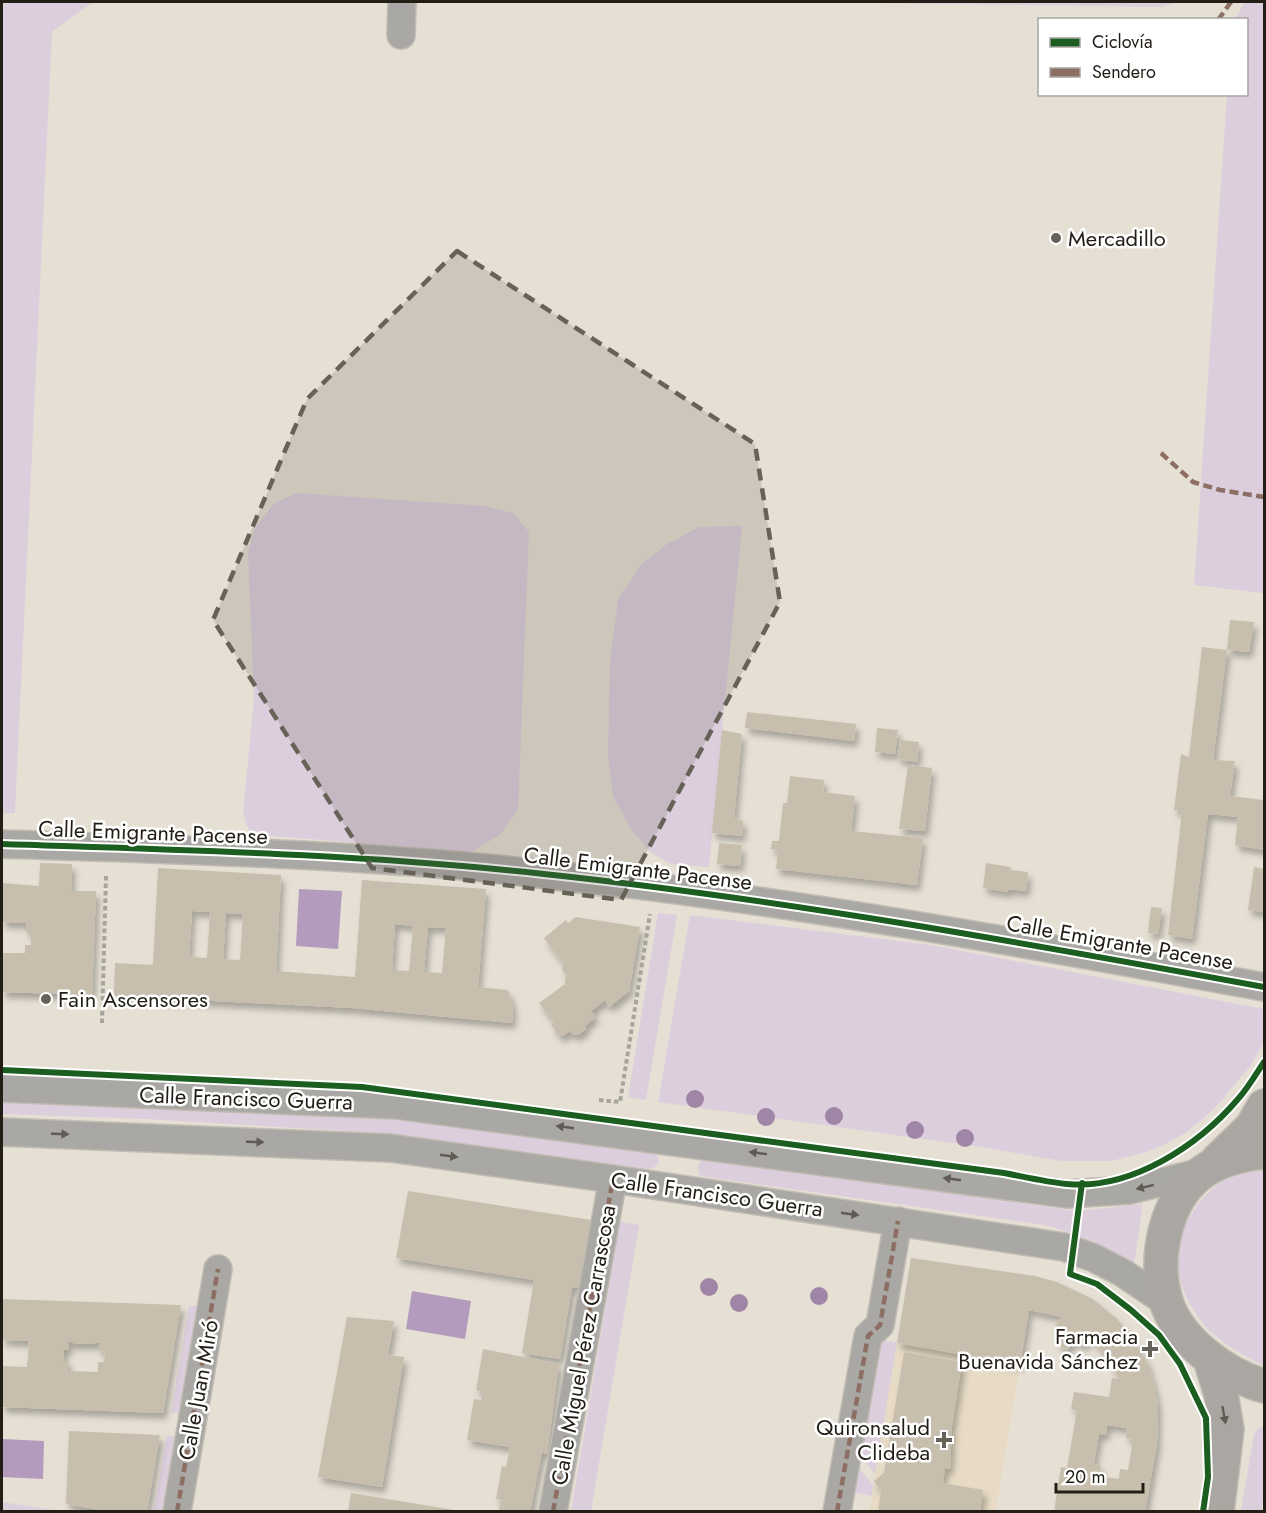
<svg xmlns="http://www.w3.org/2000/svg" width="1266" height="1513" font-family="Jost,sans-serif">
  <style>
    .built { fill: #e7dbc6 }
    .green { fill: #ddcedd }
    .water { fill: #b39bbe }
    .building { fill: #c8beae; fill-rule: evenodd; filter: url(#shadow) }
    .lines { fill: none; stroke-linecap: round; stroke-linejoin: round }
    .street-casing { stroke: #c1bcb3; stroke-width: 30 }
    .secondary-casing { stroke: #c1bcb3; stroke-width: 36 }
    .path { stroke: #a7a49e; stroke-width: 4; stroke-dasharray: 4.5 3; stroke-linecap: butt }
    .street { stroke: #aaa8a4; stroke-width: 27 }
    .secondary { stroke: #aaa6a1; stroke-width: 33 }
    .quiet { stroke: #8d6e63; stroke-width: 4.5; stroke-dasharray: 9 4.5; stroke-linecap: butt }
    .cycleway-casing { stroke: #fff; stroke-width: 10 }
    .cycleway { stroke: #1b5e20; stroke-width: 6 }
    .tree { fill: #a086a6 }
    .oneway { fill: #5f5c56 }
    .oneway2 { fill: #5f5b55 }
    .marked { fill: #676258; fill-opacity: 0.2; stroke: #676258; stroke-width: 4.5; stroke-dasharray: 12 8; stroke-linejoin: round }
    .poi-dot { fill: #676258; stroke: #fff; stroke-width: 2 }
    .labels { text-anchor: middle; dominant-baseline: central; stroke-width: 5; stroke-linejoin: round; paint-order: stroke }
    .poi-label { font-size: 22px; fill: #221e16; stroke: #fff; text-anchor: start }
    .street-label { font-size: 22px; fill: #221e16; stroke: #fff }
  </style>
  <defs>
    <filter id="shadow"><feDropShadow dx="3.5" dy="6" stdDeviation="3" flood-color="#0004"/></filter>
  </defs>
  <rect width="100%" height="100%" fill="#e6e0d4"/>
  <path class="built" d="M897 1343 1020 1365 996 1511 869 1512Z"/>
  <path class="green" d="M2 2H93L52 32 15 813H2Z
    M792 2H1177L1162 7Z
    M1244 2H1264V609L1263 593 1194 585 1227 95 1246 94V20L1236 19Z
    M296 493 485 506 513 513 529 532 518 809 501 834 472 852 259 835 248 829 243 813 254 698 248 553 254 530 273 504Z
    M742 526 709 867 671 864 651 853 631 829 613 796 608 756 610 661 618 600 641 565 667 544 699 527Z
    M658 913 677 915 646 1100 628 1097Z
    M690 915 931 945 1264 1009V1043L1249 1068 1214 1109 1187 1132 1168 1143 1144 1153 1111 1161H1061L974 1146 658 1102Z
    M2 1098 383 1117 650 1151 657 1155 659 1162 655 1167 648 1169 381 1133 145 1119 2 1114Z
    M703 1159 1078 1211 1143 1204 1134 1264 1074 1234 1045 1225 700 1176 697 1166Z
    M1259 1171H1264V1366C1242 1354 1217 1342 1201 1321 1175 1287 1168 1246 1194 1210 1202 1198 1211 1188 1224 1181 1235 1175 1247 1173 1259 1171Z
    M620 1222 639 1225 591 1511H571Z
    M189 1306H201L183 1414 171 1413Z
    M872 1338 897 1343 875 1474 854 1448Z
    M1264 1426V1493L1261 1511H1241L1254 1435 1258 1428Z
    M167 1435 178 1437 166 1511 154 1512Z
    M851 1458 873 1485 872 1496 846 1491Z
    M2 1502 61 1511H2Z"/>
  <path class="water" d="M299 889 342 891 338 949 296 946Z
    M412 1291 471 1301 465 1339 406 1329Z
    M2 1439 44 1441 43 1479 2 1477Z"/>
  <path class="building" d="M1230 620 1254 622 1249 652 1227 650 1213 760 1235 761 1230 796 1264 800V850L1235 845 1238 817 1208 814 1192 939 1168 935 1182 811 1174 810 1181 754 1189 757 1202 647 1227 650Z
    M747 712 856 724 854 741 745 728Z
    M877 728 898 730 895 754 875 752Z
    M722 730 742 734 734 818 743 821 742 836 712 833Z
    M900 740 919 742 917 762 898 759Z
    M908 765 932 768 925 831 899 829Z
    M790 776 824 780 823 792 855 796 851 831 923 838 917 885 776 869 778 850 771 849 772 841H779L783 803H787Z
    M719 843 742 845 740 866 717 864Z
    M40 863 72 864 71 891H96L92 995 2 992V953H25V945H31V932H26V923L2 922V883L39 886Z
    M986 863 1010 867 1011 870 1028 872 1026 891 1009 889 1007 892 983 888Z
    M1254 867 1264 869V912L1248 910Z
    M158 868 281 875 276 971 355 977 362 880 486 889 478 987 508 990 513 1006 512 1023 352 1008 114 996 115 963 153 965ZM192 911 210 912 207 958 189 957ZM226 913 243 914 240 960 223 959ZM395 924 413 926 409 971 392 970ZM428 927 446 928 442 973 424 972Z
    M1151 907 1162 908 1158 934 1148 933Z
    M576 917 640 927 629 991 609 1007 605 1000 591 1011 596 1017 585 1026 586 1029 578 1035H573L570 1031 563 1036H560L551 1025 554 1022 539 1003 565 984 566 974 562 970 563 963 544 938 566 920 568 923Z
    M408 1191 591 1220 578 1288 572 1287 560 1359 522 1353 534 1280 396 1258Z
    M911 1258 1035 1276 1057 1282 1093 1299 1117 1319 1132 1337 1147 1362 1154 1384 1158 1406 1157 1444 1145 1512H1054L1061 1467 1067 1468 1077 1410 1071 1409 1074 1392 1109 1397 1112 1378 1119 1379 1109 1361 1090 1336 1083 1346 1074 1340 1067 1350 1057 1344 1064 1333 1055 1327 1061 1317 1029 1310 1020 1365 897 1343ZM1107 1425 1127 1428 1126 1438 1133 1440 1128 1470 1120 1469 1119 1479 1099 1476 1101 1466 1094 1464 1099 1434 1106 1435Z
    M2 1299 181 1305 163 1413 2 1407V1366L27 1367 29 1345 28 1341 2 1340ZM69 1341 76 1344H93L99 1342V1351L105 1352 104 1362H98V1372L68 1371V1361H63L64 1350H69Z
    M347 1317 394 1321 388 1355 404 1357 382 1487 318 1477Z
    M483 1349 559 1364 547 1454 542 1452 530 1512H498L501 1500 496 1499 502 1466 506 1467 510 1447 467 1440 474 1399 481 1400 483 1392 476 1390Z
    M904 1352 962 1362 952 1426 950 1469 945 1468 943 1483 983 1490 980 1512H878L881 1491 874 1481 884 1473Z
    M69 1431 160 1435 147 1512H112L66 1504Z
    M351 1493 454 1510V1512H348Z"/>
  <g class="lines">
    <defs>
      <path id="street" d="M401 35 402 2
        M2 844C182 850 364 854 544 874 786 900 1025 943 1264 987
        M2 1088 396 1105 1067 1194 1130 1190 1202 1172
        M2 1132 390 1148 613 1179 1064 1247 1094 1258 1123 1273 1166 1302
        M177 1512 218 1269
        M553 1512 613 1179
        M837 1512 868 1336 880 1325 898 1221"/>
      <path id="secondary" d="M1264 1152C1243 1154 1222 1159 1204 1171 1165 1197 1153 1259 1166 1301 1179 1342 1226 1375 1264 1386
        M1217 1161 1252 1127 1264 1106
        M1210 1359 1221 1394 1227 1429 1217 1512"/>
    </defs>
    <use href="#street" class="street-casing"/>
    <use href="#secondary" class="secondary-casing"/>
    <path class="path" d="M102 1023 106 875
      M599 1100 620 1102 650 914"/>
    <use href="#street" class="street"/>
    <use href="#secondary" class="secondary"/>
    <path class="quiet" d="M1218 20 1231 2
      M1161 453 1193 482 1220 490 1264 497
      M177 1512 218 1269
      M553 1512 613 1179
      M837 1512 868 1336 880 1325 898 1221"/>
    <defs>
      <path id="cycleway" d="M2 844C182 850 364 854 544 874 786 900 1025 943 1264 987
        M2 1070 362 1087 1004 1173C1025 1177 1046 1182 1067 1184 1131 1190 1198 1146 1238 1099 1248 1088 1256 1074 1264 1062
        M1082 1183 1070 1274 1097 1284 1131 1310 1159 1335 1180 1364 1206 1418 1208 1477 1203 1512"/>
    </defs>
    <use href="#cycleway" class="cycleway-casing"/>
    <use href="#cycleway" class="cycleway"/>
  </g>
  <g class="tree">
    <circle cx="695" cy="1099" r="9"/>
    <circle cx="834" cy="1116" r="9"/>
    <circle cx="766" cy="1117" r="9"/>
    <circle cx="915" cy="1130" r="9"/>
    <circle cx="965" cy="1138" r="9"/>
    <circle cx="709" cy="1287" r="9"/>
    <circle cx="819" cy="1296" r="9"/>
    <circle cx="739" cy="1303" r="9"/>
  </g>
  <defs><path id="oneway-solid" d="M-6-.8H1V-3.2L6.5 0L1 3.2V.8H-6Z" transform="scale(1.5)"/></defs>
  <g class="oneway">
    <use href="#oneway-solid" transform="translate(565 1127) rotate(-172)"/>
    <use href="#oneway-solid" transform="translate(60 1134) rotate(2)"/>
    <use href="#oneway-solid" transform="translate(255 1142) rotate(2)"/>
    <use href="#oneway-solid" transform="translate(758 1153) rotate(-172)"/>
    <use href="#oneway-solid" transform="translate(449 1156) rotate(8)"/>
    <use href="#oneway-solid" transform="translate(952 1179) rotate(-172)"/>
    <use href="#oneway-solid" transform="translate(1145 1187) rotate(166)"/>
    <use href="#oneway-solid" transform="translate(850 1214) rotate(8)"/>
  </g>
  <use class="oneway2" href="#oneway-solid" transform="translate(1224 1415) rotate(80)"/>
  <path class="marked" d="M457 251 755 444 780 602 621 900 372 868 213 620 307 399Z"/>
  <g class="poi-dot">
    <circle cx="1056" cy="238" r="6"/>
    <circle cx="46" cy="999" r="6"/>
    <path d="M1147 1340h6v6h6v6h-6v6h-6v-6h-6v-6h6z"/>
    <path d="M941 1431h6v6h6v6h-6v6h-6v-6h-6v-6h6z"/>
  </g>
  <g class="labels">
    <g class="poi-label">
      <text x="1068" y="238">Mercadillo</text>
      <text x="58" y="999">Fain Ascensores</text>
      <text x="1138" y="1336" text-anchor="end">Farmacia<tspan x="1138" dy="25">Buenavida Sánchez</tspan></text>
      <text x="930" y="1427" text-anchor="end">Quironsalud<tspan x="930" dy="25">Clideba</tspan></text>
    </g>
    <g class="street-label">
      <text transform="translate(153 832) rotate(2)">Calle Emigrante Pacense</text>
      <text transform="translate(638 868) rotate(7)">Calle Emigrante Pacense</text>
      <text transform="translate(1120 942) rotate(10)">Calle Emigrante Pacense</text>
      <text transform="translate(246 1098) rotate(2)">Calle Francisco Guerra</text>
      <text transform="translate(717 1194) rotate(8)">Calle Francisco Guerra</text>
      <text transform="translate(583 1345) rotate(-80)">Calle Miguel Pérez Carrascosa</text>
      <text transform="translate(198 1390) rotate(-80)">Calle Juan Miró</text>
    </g>
  </g>
  <rect width="1266" height="1513" fill="none" stroke="#221e16" stroke-width="6"/>
  <rect x="1038" y="18" width="210" height="78" fill="#ffffff" stroke="#a7a5a2" stroke-width="1.5"/>
  <rect x="1050" y="38" width="30" height="9" fill="#1b5e20" stroke="#a7a5a2" stroke-width="1.5"/>
  <text x="1092" y="48" font-size="18" fill="#221e16">Ciclovía</text>
  <rect x="1050" y="68" width="30" height="9" fill="#8d6e63" stroke="#a7a5a2" stroke-width="1.5"/>
  <text x="1092" y="78" font-size="18" fill="#221e16">Sendero</text>
  <path d="M1056 1483v9h87v-9" fill="none" stroke="#221e16" stroke-width="3"/>
  <text x="1065" y="1483" font-size="18" fill="#221e16" stroke="#ffffff" stroke-width="4.5" paint-order="stroke">20 m</text>
</svg>
